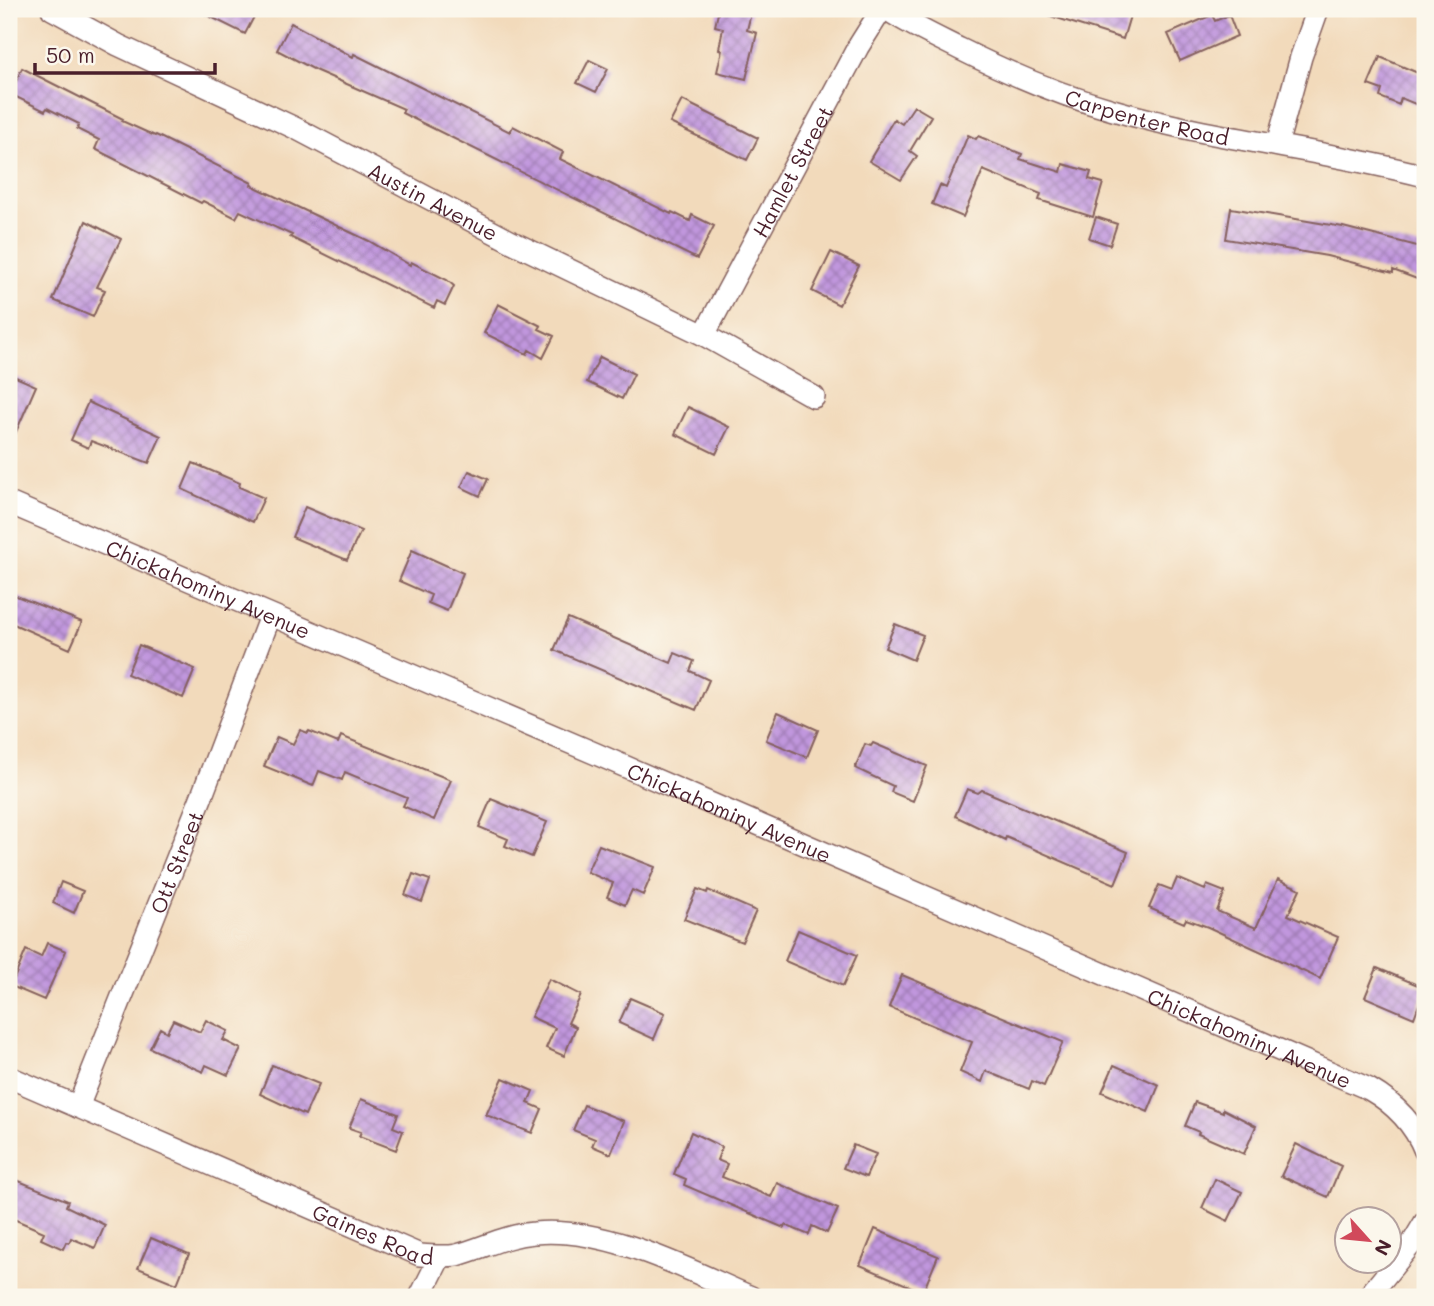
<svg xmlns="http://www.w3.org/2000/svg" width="1434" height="1306" font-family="Mali,sans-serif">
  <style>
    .building { fill: url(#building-cross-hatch) }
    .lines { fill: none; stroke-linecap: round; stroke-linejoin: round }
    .minor-casing { stroke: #85605d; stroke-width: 24 }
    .minor { stroke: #fff; stroke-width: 21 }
    .labels { text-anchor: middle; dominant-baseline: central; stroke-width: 5; stroke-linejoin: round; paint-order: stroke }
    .street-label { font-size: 21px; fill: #4a1f2b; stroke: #fbf7ec }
  </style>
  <defs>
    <pattern id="building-cross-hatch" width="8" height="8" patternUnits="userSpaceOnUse" patternTransform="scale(1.75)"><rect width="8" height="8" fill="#c197de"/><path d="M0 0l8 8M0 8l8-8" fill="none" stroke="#9f7bb4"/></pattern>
  </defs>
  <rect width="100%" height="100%" fill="#fbf7ec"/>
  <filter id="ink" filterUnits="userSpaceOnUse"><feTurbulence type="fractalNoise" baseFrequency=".0143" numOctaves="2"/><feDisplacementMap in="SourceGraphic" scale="14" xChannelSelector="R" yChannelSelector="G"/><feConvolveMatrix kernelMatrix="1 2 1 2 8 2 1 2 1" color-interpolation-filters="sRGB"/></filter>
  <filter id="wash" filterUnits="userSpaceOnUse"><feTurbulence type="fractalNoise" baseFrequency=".00686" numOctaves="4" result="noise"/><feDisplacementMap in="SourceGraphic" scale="28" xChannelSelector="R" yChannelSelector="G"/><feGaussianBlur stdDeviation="1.57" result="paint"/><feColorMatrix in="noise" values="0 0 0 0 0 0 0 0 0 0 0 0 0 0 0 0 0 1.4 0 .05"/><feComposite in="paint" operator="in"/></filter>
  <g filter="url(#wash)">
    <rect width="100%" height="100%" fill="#f2dabb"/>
    <g id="blocks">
      <path class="building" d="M195 9H258L245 34Z
        M719 9H752L747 30 757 33 746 79 717 72 722 50 719 49 723 28 715 26Z
        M1041 9H1132L1123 39 1041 13Z
        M1212 15 1215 21 1229 15 1237 36 1180 61 1168 34Z
        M291 23 353 57 354 54 510 132 513 126 563 152 560 159 671 214 672 212 690 221 692 215 714 226 697 259 402 113 404 109 317 71 277 50Z
        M1380 57 1425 76V108L1401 98 1399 105 1380 97 1382 90 1368 85Z
        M589 60 608 69 596 92 577 83Z
        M22 68 123 119 122 121 155 136 156 135 252 183 251 185 369 241 410 265 411 262 447 280 454 286 445 305 437 301 434 308 290 237 292 235 240 211 236 218 203 201 201 203 95 149 99 140 77 129 79 124 47 108 45 111 10 94Z
        M682 100 758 138 747 160 670 123Z
        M914 106 931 116 910 151 917 156 901 180 869 161 894 119 902 124Z
        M968 135 976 139 978 136 1022 154 1020 159 1061 172 1063 164 1091 172 1089 179 1103 183 1093 217 1039 200 1041 194 983 170 963 217 932 204 940 185 946 188Z
        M1231 208 1343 227 1425 248V282L1393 270V273L1327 256 1226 239Z
        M1096 217 1117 224 1110 245 1089 238Z
        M86 221 121 239 97 287 105 290 93 317 53 300Z
        M831 252 859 266 839 305 812 291Z
        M498 304 541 326 539 329 554 336 543 358 529 350 527 354 484 333Z
        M600 357 634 374 622 399 587 382Z
        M9 374 36 386 9 448Z
        M88 402 161 436 149 463 91 441 88 448 71 440Z
        M688 407 729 427 716 454 675 434Z
        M193 463 240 483 239 487 264 498 253 522 182 489Z
        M469 471 488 479 480 496 461 487Z
        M305 507 361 531 347 560 292 537Z
        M412 550 463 573 447 611 428 603 431 595 399 581Z
        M9 593 82 622 70 649 9 622Z
        M568 618 671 663 675 653 694 661 690 671 709 680 696 710 554 650Z
        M895 624 923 635 913 660 885 648Z
        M139 645 195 669 183 698 127 674Z
        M778 712 818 730 807 757 766 740Z
        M300 730 308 733 309 731 338 743 341 736 451 780 434 820 403 806 407 798 345 772 342 780 319 771 313 786 264 766 277 737 293 744Z
        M873 743 927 766 913 801 891 792 893 786 855 768 865 744 871 746Z
        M967 789 978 793 982 790 1128 852 1115 884 1006 837 1005 840 955 816Z
        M491 799 547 822 532 857 505 846 508 839 479 827Z
        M599 845 655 867 643 895 632 890 625 905 607 897 613 883 587 872Z
        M413 874 430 880 422 902 405 895Z
        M1177 878 1205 890 1207 885 1225 892 1217 911 1256 928 1278 879 1300 889 1288 915 1338 937 1320 979 1208 927 1186 919 1184 923 1149 908 1159 885 1172 890Z
        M61 882 83 891 74 913 53 903Z
        M697 889 707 893 708 890 756 911 742 942 684 919Z
        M798 930 857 955 843 986 785 961Z
        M47 943 66 951 44 1000 11 986 26 950 41 957Z
        M1377 968 1425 988 1414 1018 1365 997Z
        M902 975 1063 1042 1044 1086 1032 1081 1029 1089 986 1071 982 1082 960 1072 972 1042 889 1007Z
        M549 979 581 995 568 1023 576 1027 564 1056 546 1048 555 1028 531 1017Z
        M630 998 665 1013 654 1039 619 1023Z
        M173 1020 200 1032 206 1020 228 1031 223 1040 241 1049 228 1075 206 1065 203 1072 150 1048 160 1028 167 1032Z
        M272 1065 319 1084 305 1115 260 1094Z
        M1114 1065 1159 1085 1148 1112 1102 1092Z
        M503 1078 533 1091 528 1103 542 1109 532 1133 486 1115Z
        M361 1099 398 1114 393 1127 403 1131 396 1150 359 1136 361 1132 349 1128Z
        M1195 1102 1223 1112V1109L1256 1126 1244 1154 1198 1134 1199 1132 1185 1126Z
        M584 1105 624 1121 611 1154 592 1146 595 1139 573 1130Z
        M691 1132 722 1147 717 1160 727 1164 722 1177 771 1197 777 1183 838 1209 827 1233 812 1226 809 1235 785 1225 784 1228 684 1185 686 1179 674 1174Z
        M1296 1144 1341 1166 1328 1197 1281 1176Z
        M853 1145 876 1154 866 1177 843 1168Z
        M9 1177 68 1201 66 1206 105 1225 95 1248 71 1238 69 1243 66 1242 63 1249 41 1239 44 1232 9 1217Z
        M1215 1179 1242 1192 1228 1221 1202 1208Z
        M875 1229 938 1256 923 1292 860 1265Z
        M151 1238 189 1254 177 1284 138 1268Z"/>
    </g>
  </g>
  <g filter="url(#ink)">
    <use href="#blocks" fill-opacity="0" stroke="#85605d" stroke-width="2"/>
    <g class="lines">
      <defs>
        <g id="minor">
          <path id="s1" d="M52 9 118 45 295 128 512 242 704 335 814 397"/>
          <path id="s2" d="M886 9C910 25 934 36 960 49 1010 74 1060 95 1113 110 1215 140 1322 149 1425 176"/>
          <path d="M1277 145 1301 57 1318 9"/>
          <path id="s3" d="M704 335 858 47 882 9"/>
          <path id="s4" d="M9 503 594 753 1369 1089C1395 1104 1414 1123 1425 1151"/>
          <path id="s5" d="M9 1077 420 1255C432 1256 445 1257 457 1255 483 1248 506 1235 534 1233 607 1226 686 1269 751 1297"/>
          <path id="s6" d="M78 1107 203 793 270 616"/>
          <path d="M420 1297 440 1257"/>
          <path d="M1368 1297 1413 1242 1425 1222"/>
        </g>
      </defs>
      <use href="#minor" class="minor-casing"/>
      <use href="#minor" class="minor"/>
    </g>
  </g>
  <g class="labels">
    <g class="street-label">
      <text stroke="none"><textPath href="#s2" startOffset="284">Carpenter Road</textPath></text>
      <text stroke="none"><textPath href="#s3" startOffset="186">Hamlet Street</textPath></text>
      <text stroke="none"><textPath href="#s1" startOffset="427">Austin Avenue</textPath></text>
      <text stroke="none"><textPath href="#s4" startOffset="217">Chickahominy Avenue</textPath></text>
      <text stroke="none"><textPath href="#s4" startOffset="784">Chickahominy Avenue</textPath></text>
      <text stroke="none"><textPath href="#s6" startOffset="264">Ott Street</textPath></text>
      <text stroke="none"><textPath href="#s4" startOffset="1351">Chickahominy Avenue</textPath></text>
      <text stroke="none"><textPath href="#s5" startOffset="397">Gaines Road</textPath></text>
    </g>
  </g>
  <rect width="1434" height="1306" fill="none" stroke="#fbf7ec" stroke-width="35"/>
  <g transform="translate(1368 1240) rotate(117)"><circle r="33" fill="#fbf7ec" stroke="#b4a19f" stroke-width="2"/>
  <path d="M0-5L12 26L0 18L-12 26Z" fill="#d1495b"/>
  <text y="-10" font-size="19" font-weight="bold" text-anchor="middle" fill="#4a1f2b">N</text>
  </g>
  <path d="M35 63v10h180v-10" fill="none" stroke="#4a1f2b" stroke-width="3.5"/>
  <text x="46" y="63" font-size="21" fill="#4a1f2b" stroke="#fbf7ec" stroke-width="5" paint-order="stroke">50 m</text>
</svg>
